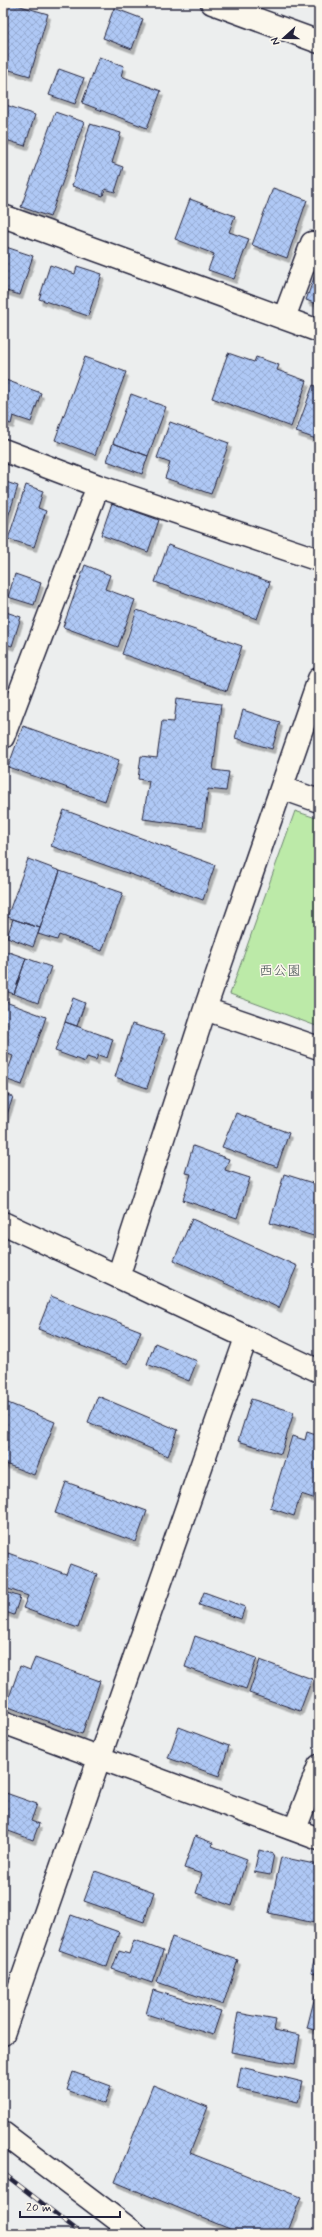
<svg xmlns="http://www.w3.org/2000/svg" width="322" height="2237" font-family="Mynerve,'Klee One',sans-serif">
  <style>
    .green { fill: #bceaa8; stroke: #6f8672 }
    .building { fill: url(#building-cross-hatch); stroke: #22223b; filter: url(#shadow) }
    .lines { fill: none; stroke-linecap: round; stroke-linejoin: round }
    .minor-casing { stroke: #22223b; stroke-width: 25 }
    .minor { stroke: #fbf7ec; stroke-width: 22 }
    .rail-casing { stroke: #22223b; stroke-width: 4.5 }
    .rail { stroke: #fbf7ec; stroke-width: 3; stroke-dasharray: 9; stroke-linecap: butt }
    .labels { text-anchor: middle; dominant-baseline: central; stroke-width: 3; stroke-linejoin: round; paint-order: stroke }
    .park-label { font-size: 14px; fill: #485456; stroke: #fbf7ec }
  </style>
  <defs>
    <pattern id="building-cross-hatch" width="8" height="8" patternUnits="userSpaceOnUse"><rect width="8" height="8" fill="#afc8f5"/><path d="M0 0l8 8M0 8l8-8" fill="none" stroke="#96acd3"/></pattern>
    <filter id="shadow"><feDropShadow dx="2.5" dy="4.5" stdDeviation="0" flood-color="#0004"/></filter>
  </defs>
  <rect width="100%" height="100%" fill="#eceeee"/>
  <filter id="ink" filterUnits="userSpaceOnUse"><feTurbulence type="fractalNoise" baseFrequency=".025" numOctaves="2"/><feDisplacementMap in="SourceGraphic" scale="8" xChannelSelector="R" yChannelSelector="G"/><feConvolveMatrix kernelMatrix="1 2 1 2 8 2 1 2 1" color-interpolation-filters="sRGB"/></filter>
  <g filter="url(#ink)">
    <path class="green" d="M295 811 319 819V1027L230 994Z"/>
    <path class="building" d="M3 3H10L48 14 30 76 3 68Z
      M114 8 143 19 132 49 103 38Z
      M99 57 124 66 121 76 161 91 147 128 82 103Z
      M59 69 84 78 75 104 49 95Z
      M3 104 35 115 25 146 3 139Z
      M55 112 84 122 50 217 21 207Z
      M90 124 121 133 112 163 123 167 115 192 105 189 103 196 72 186Z
      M273 188 307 200 287 258 252 245Z
      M190 199 235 216 229 232 249 239 234 279 208 270 214 254 175 239Z
      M3 246 33 256 20 295 3 290Z
      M319 264V305L306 300Z
      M50 265 75 274 77 266 102 274 88 316 39 299Z
      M228 353 254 362 256 357 279 365 277 370 307 381 291 427 212 398Z
      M85 357 126 372 95 455 55 440Z
      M3 379 41 393 31 422 13 416 11 424 3 422Z
      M313 385 319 387V440L296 432Z
      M131 394 166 407 148 456 113 443Z
      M170 422 229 443 211 494 165 478 170 463 157 458Z
      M113 443 148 456 142 474 107 461Z
      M3 481 18 486 3 533Z
      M26 485 43 491 38 508 46 511 34 547 8 539Z
      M112 503 159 520 148 552 101 535Z
      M168 545 270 582 257 619 155 582Z
      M85 565 110 575 105 589 135 600 118 647 63 627Z
      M15 574 41 583 34 605 8 597Z
      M137 610 242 646 227 691 122 654Z
      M3 611 21 617 12 646 3 643Z
      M177 698 221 704 213 770 229 772 226 791 208 789 203 827 143 819 149 781 138 779 141 756 157 758 162 721 174 722Z
      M243 710 280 722 272 749 235 738Z
      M23 726 119 760 105 801 8 767Z
      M64 810 215 865 203 900 51 846Z
      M28 859 60 871 40 928 7 917Z
      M60 871 123 893 102 951 59 935 57 940 38 934Z
      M13 919 40 928 33 947 7 937Z
      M3 950 26 958 14 994 3 990Z
      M26 958 51 967 38 1003 14 994Z
      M73 998 85 1003 77 1026 65 1022Z
      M3 1001 46 1017 22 1085 5 1079 13 1056 3 1052Z
      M65 1022 113 1039 107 1058 98 1055 96 1060 87 1057 85 1062 55 1051Z
      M132 1024 165 1034 147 1088 115 1077Z
      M3 1094 13 1097 3 1126Z
      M236 1113 289 1133 277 1167 222 1147Z
      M193 1146 229 1159 225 1170 250 1178 237 1218 183 1200 191 1174 185 1173Z
      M284 1174 319 1185V1229L317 1237 270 1223Z
      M192 1219 297 1266 279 1308 174 1260Z
      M51 1296 141 1331 128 1364 38 1329Z
      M155 1343 197 1361 189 1381 147 1364Z
      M98 1396 178 1430 168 1456 88 1422Z
      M251 1399 294 1412 281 1454 238 1441Z
      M3 1401 55 1422 34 1475 3 1463Z
      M307 1432 319 1436V1500L301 1494 294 1516 270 1508 292 1436 305 1440Z
      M66 1482 147 1511 136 1542 55 1513Z
      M8 1553 66 1574 70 1564 97 1574 78 1628 23 1608 28 1596 3 1587V1567Z
      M3 1591 20 1597 14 1615 3 1611Z
      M204 1592 245 1607 241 1619 199 1605Z
      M195 1636 257 1658 246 1689 185 1667Z
      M35 1658 100 1681 82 1734 6 1706 20 1666 30 1670Z
      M260 1660 312 1679 300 1711 249 1693Z
      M3 1683 8 1685 3 1699Z
      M179 1727 229 1746 219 1776 168 1758Z
      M3 1792 37 1804 31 1821 39 1824 33 1840 3 1829Z
      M195 1836 213 1843 212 1846 247 1859 232 1906 196 1893 202 1874 184 1868Z
      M259 1850 274 1854 270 1875 254 1872Z
      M281 1857 319 1865V1924L269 1913Z
      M95 1871 154 1892 144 1922 84 1901Z
      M71 1915 119 1932 107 1967 59 1950Z
      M172 1937 238 1960 223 2005 157 1982Z
      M134 1940 163 1951 152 1983 112 1969 119 1951 129 1954Z
      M319 1941V1974L311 1972Z
      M153 1990 221 2011 213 2035 146 2014Z
      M315 1996 319 1997V2031L307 2028Z
      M238 2013 276 2020 274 2030 300 2035 295 2064 231 2052Z
      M241 2067 303 2082 298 2102 237 2088Z
      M73 2072 111 2086 105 2104 67 2090Z
      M153 2085 208 2107 190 2153 301 2197 287 2234H242L115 2182Z"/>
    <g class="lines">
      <defs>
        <path id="minor" d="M212 3 319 42
          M3 216 319 331
          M284 318 312 243
          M3 450 98 486 319 560
          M3 737 98 486
          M282 788 319 801
          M205 1009 319 1048
          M3 1223 319 1371
          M118 1277 205 1009 319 679
          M3 1722 319 1839
          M295 1829 319 1766
          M3 2034 246 1338
          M3 2133 136 2234"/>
      </defs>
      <use href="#minor" class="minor-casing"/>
      <use href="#minor" class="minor"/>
      <defs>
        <path id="rail" d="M3 2173 82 2234"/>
      </defs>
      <use href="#rail" class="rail-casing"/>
      <use href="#rail" class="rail"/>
    </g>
  </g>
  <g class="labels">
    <g class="park-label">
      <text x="280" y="971">西公園</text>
    </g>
  </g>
  <rect width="322" height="2237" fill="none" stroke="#fbf7ec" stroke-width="16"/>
  <rect x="8" y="8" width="306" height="2221" fill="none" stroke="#22223b" stroke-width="1.5" filter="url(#ink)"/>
  <g transform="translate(284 38) rotate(249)" stroke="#fbf7ec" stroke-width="3" paint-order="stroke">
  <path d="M0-3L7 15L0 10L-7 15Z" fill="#22223b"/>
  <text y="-6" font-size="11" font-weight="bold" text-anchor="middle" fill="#22223b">N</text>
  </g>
  <path d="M20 2211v6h100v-6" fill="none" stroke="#22223b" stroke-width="2"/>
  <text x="26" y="2211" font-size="12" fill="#22223b" stroke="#fbf7ec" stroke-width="3" paint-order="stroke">20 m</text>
</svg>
